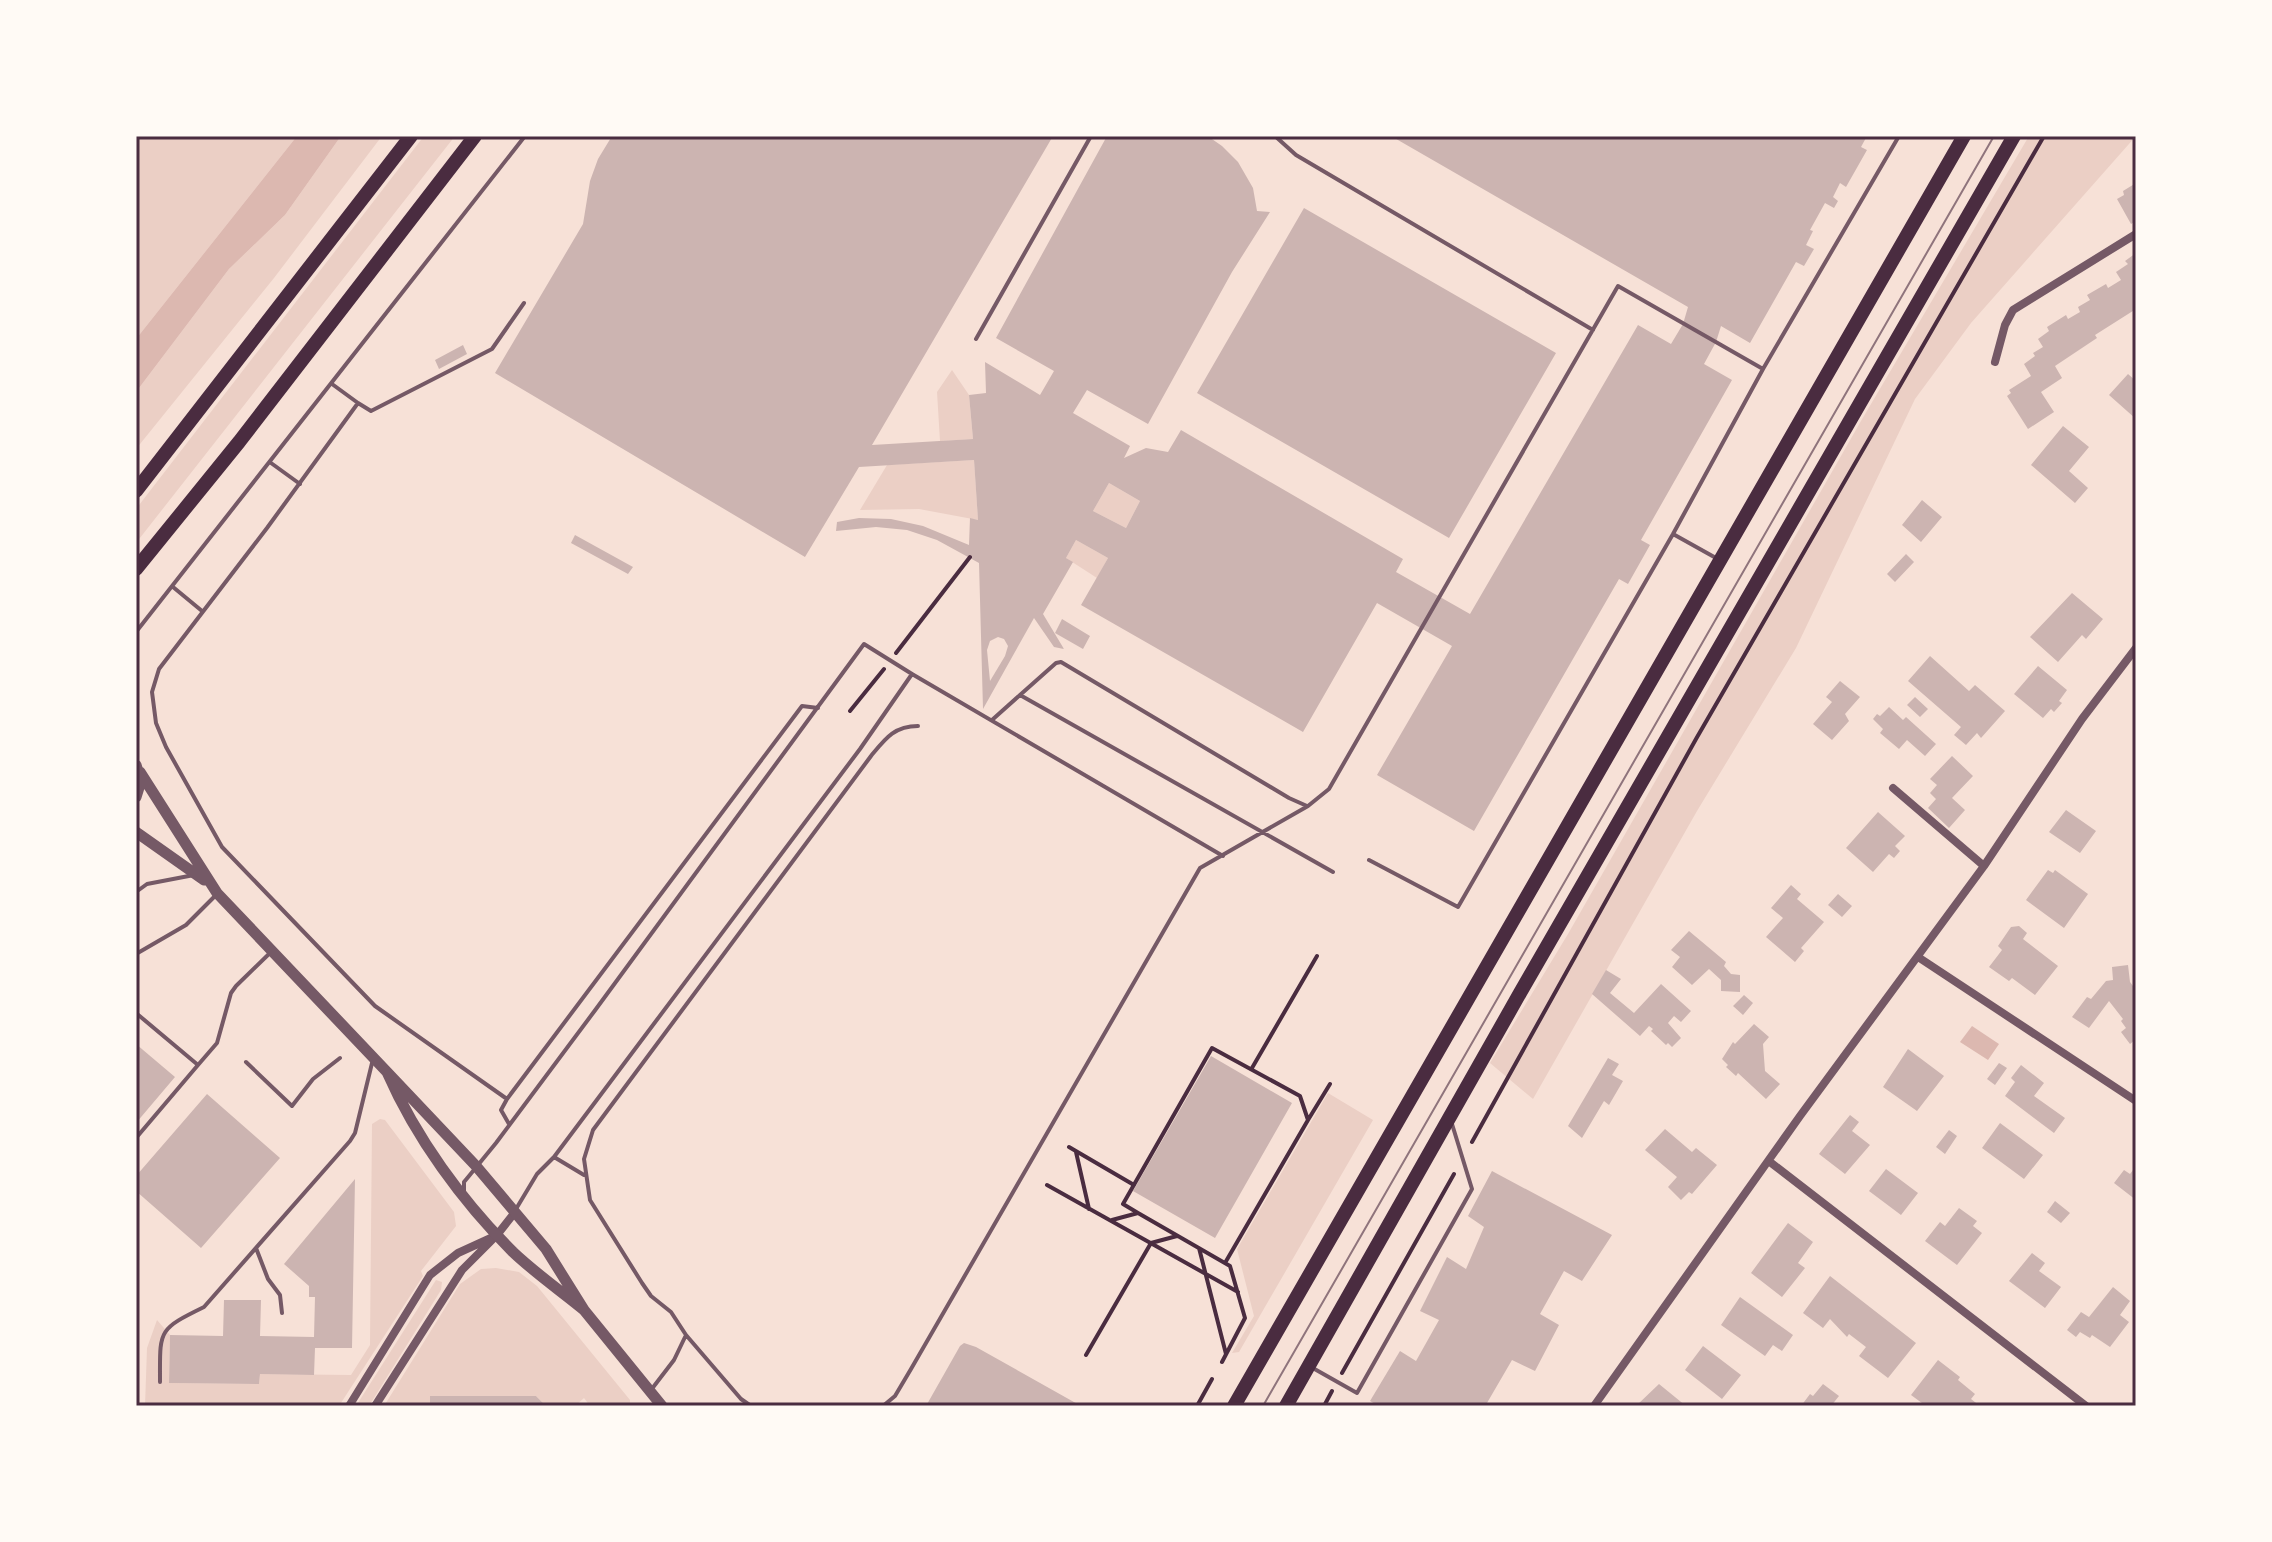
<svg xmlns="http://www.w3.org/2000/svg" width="2272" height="1542" font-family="'PT Serif',serif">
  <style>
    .green { fill: #ebcfc5 }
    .water { fill: #dcb8b0 }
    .building { fill: #ccb4b1; fill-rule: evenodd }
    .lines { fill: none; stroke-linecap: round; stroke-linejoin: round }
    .path { stroke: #4a2c40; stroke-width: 4 }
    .service { stroke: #755966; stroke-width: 4 }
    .minor { stroke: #755966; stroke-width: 8 }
    .tertiary { stroke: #755966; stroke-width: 11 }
    .primary { stroke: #4a2c40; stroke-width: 14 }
    .trunk { stroke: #4a2c40; stroke-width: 14 }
    .tram { stroke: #8f747c; stroke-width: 2 }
    .neatline { fill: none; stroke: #4a2c40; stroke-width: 3 }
  </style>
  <rect width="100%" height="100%" fill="#f7e1d7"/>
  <path class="green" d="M136 136H297L136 339Z
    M341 136H382L274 278 136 449V392L229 269 285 215Z
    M424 136H455L136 543V509Z
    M2029 136H2136L1971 323 1915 399 1796 648 1697 811 1533 1099 1490 1063 1568 934 1861 421Z
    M952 370 969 395 973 439 940 441 937 392Z
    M974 460 978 520 919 509 860 510 887 465Z
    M1109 483 1140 501 1126 528 1093 511Z
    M1076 540 1108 558 1097 578 1066 558Z
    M1328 1093 1373 1120 1239 1352 1232 1353 1254 1316 1237 1249Z
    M380 1119 385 1120 454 1212 456 1226 421 1271 423 1276 339 1406H145L147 1348 157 1320 170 1335 169 1383 259 1384 260 1374 351 1375 370 1345 372 1124Z
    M496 1268 519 1272 537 1286 630 1400V1406H590L584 1398 575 1406H546L536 1396H431L430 1406H384L460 1284 481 1269Z
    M436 1280 442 1282 441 1290 369 1406H356Z"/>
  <path class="water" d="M297 136H341L285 215 229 269 136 392V339Z
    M1972 1026 1999 1044 1988 1060 1960 1042Z"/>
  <path class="building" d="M612 136H1053L872 445 973 439 969 395 986 393 985 362 1040 395 1054 371 996 338 1107 136 1209 137 1222 146 1238 162 1253 188 1257 211 1270 212 1232 272 1148 424 1087 390 1073 413 1130 446 1124 458 1146 448 1168 452 1181 430 1403 559 1396 572 1470 614 1638 325 1671 344 1683 324 1688 307 1391 136H1867L1861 147 1867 150 1846 187 1840 183 1833 197 1838 201 1834 208 1825 203 1810 230 1813 231 1806 245 1814 249 1804 266 1796 262 1750 343 1721 326 1716 342 1704 364 1732 380 1641 540 1650 545 1628 584 1619 579 1474 831 1377 775 1452 646 1377 603 1303 732 1081 605 1108 558 1076 540 1066 558 1073 562 1043 614 1064 649 1054 647 1034 618 983 709 979 563 937 540 907 530 876 527 836 531 837 522 859 518 891 519 923 526 969 545 970 518 978 520 974 460 859 467 805 557 495 373 583 224 590 181 598 159ZM1109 483 1140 501 1126 528 1093 511ZM998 637 1004 639 1008 646 1005 656 990 681 987 650 990 641Z
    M2136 183V221L2131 224 2117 199 2124 195 2123 191Z
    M1304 208 1556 353 1449 538 1197 393Z
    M2136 253V297L2134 299 2136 309 2095 335 2097 338 2055 366 2062 378 2041 392 2054 412 2028 429 2007 396 2011 393 2009 390 2031 376 2024 364 2035 356 2033 353 2043 347 2038 339 2049 331 2047 327 2066 315 2068 319 2080 312 2078 307 2090 300 2087 295 2106 284 2108 288 2121 280 2116 272 2128 264 2125 261Z
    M463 345 467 354 439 369 435 360Z
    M2128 374 2136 381V419L2109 395Z
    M2063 426 2089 447 2069 471 2088 488 2075 503 2031 465Z
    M1922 500 1942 517 1921 542 1902 525Z
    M575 535 633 567 628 574 571 543Z
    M1906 554 1914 562 1895 582 1887 574Z
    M2072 593 2103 619 2086 639 2082 635 2058 662 2030 637Z
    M1062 619 1090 636 1083 649 1055 633Z
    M1930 656 1969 691 1975 685 2005 711 1981 738 1977 733 1966 745 1954 735 1961 727 1908 681Z
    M2038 666 2067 690 2059 701 2062 703 2054 712 2051 709 2043 718 2014 694Z
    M1840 681 1860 697 1845 714 1849 721 1832 740 1813 724 1832 702 1826 697Z
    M1915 697 1928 709 1920 717 1907 705Z
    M1889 707 1903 720 1906 717 1936 744 1925 756 1907 740 1899 749 1880 733 1883 729 1873 719 1877 714 1880 716Z
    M1952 756 1973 776 1952 798 1965 810 1949 828 1928 808 1936 799 1930 793 1937 785 1930 779Z
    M2066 810 2096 831 2080 853 2049 832Z
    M1878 812 1905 836 1895 846 1900 851 1894 858 1889 854 1873 872 1846 848Z
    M2048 870 2053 873 2055 870 2088 894 2064 928 2026 900Z
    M1791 885 1801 894 1797 899 1824 922 1801 948 1804 951 1795 962 1766 937 1783 918 1771 908Z
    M1838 894 1852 906 1842 917 1828 905Z
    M2019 926 2027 933 2023 939 2058 966 2035 995 2012 978 2009 981 1989 967 2002 950 1998 946 2011 927Z
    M1689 931 1726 962 1724 966 1731 974 1740 975V992L1721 991V980L1709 969 1692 985 1672 967 1680 957 1671 950Z
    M2128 965 2130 982 2136 990V1039L2130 1044 2121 1032 2126 1028 2121 1021 2123 1019 2109 1001 2089 1028 2072 1017 2087 997 2091 999 2106 981 2113 980 2112 967Z
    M1606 970 1621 979 1610 993 1634 1013 1661 984 1691 1011 1681 1022 1674 1016 1668 1023 1681 1038 1672 1047 1668 1043 1666 1045 1651 1031 1653 1029 1649 1026 1640 1036 1592 994Z
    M1744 995 1753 1003 1743 1015 1733 1006Z
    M1754 1024 1769 1037 1763 1044 1765 1071 1780 1084 1766 1099 1738 1073 1736 1076 1726 1067 1728 1065 1722 1059 1733 1042 1735 1044Z
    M136 1044 175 1077 136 1123Z
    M1908 1049 1944 1076 1917 1111 1883 1087Z
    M1211 1056 1292 1103 1215 1238 1133 1191Z
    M1608 1058 1619 1064 1612 1075 1623 1081 1609 1105 1604 1101 1582 1138 1568 1126Z
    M1999 1063 2007 1068 1995 1085 1987 1079Z
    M2021 1065 2044 1083 2034 1096 2065 1118 2054 1133 2005 1096 2015 1082 2011 1078Z
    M207 1094 280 1158 201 1248 136 1191V1176Z
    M1850 1115 1859 1122 1852 1131 1870 1145 1845 1174 1819 1154Z
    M2000 1123 2043 1155 2024 1179 1982 1148Z
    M1665 1129 1692 1152 1696 1148 1717 1165 1692 1194 1689 1192 1681 1200 1668 1187 1677 1177 1645 1150Z
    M1949 1130 1957 1136 1945 1154 1936 1147Z
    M2136 1166V1200L2114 1183 2124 1170 2130 1174Z
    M1886 1169 1918 1193 1901 1215 1869 1191Z
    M1492 1171 1612 1235 1582 1281 1564 1271 1540 1314 1559 1325 1535 1371 1512 1360 1487 1403 1493 1406H1379L1370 1401 1400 1351 1416 1361 1439 1320 1420 1311 1447 1257 1466 1269 1484 1227 1468 1216Z
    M355 1179 352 1348H315L314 1375 260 1374 259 1384 169 1383 170 1335 223 1336 224 1300H261L260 1336 314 1337 315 1297H309V1286L284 1264Z
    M2055 1201 2070 1213 2061 1223 2047 1212Z
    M1959 1208 1977 1221 1973 1226 1982 1233 1957 1265 1925 1241 1940 1222 1945 1226Z
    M1788 1223 1813 1242 1798 1263 1805 1268 1782 1297 1751 1273Z
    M2032 1253 2045 1263 2039 1271 2061 1287 2045 1308 2009 1281Z
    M1830 1276 1916 1343 1888 1378 1859 1356 1866 1347 1849 1334 1847 1337 1830 1319 1823 1328 1803 1313Z
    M2113 1287 2130 1301 2120 1315 2129 1322 2110 1347 2092 1335 2090 1338 2080 1332 2076 1337 2067 1330 2081 1312 2089 1317Z
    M1740 1297 1793 1335 1782 1351 1773 1345 1765 1356 1721 1325Z
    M964 1343 976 1347 1081 1406H926L960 1346Z
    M1703 1346 1741 1375 1722 1399 1685 1370Z
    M1938 1360 1960 1377 1958 1380 1975 1394 1971 1399 1980 1406H1926L1911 1395Z
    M1659 1384 1686 1406H1636Z
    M1823 1384 1839 1396 1831 1406H1801L1810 1394 1813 1396Z
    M430 1396H536L546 1406H430Z"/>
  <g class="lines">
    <path class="path" d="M896 653 970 557
      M850 711 884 669
      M1252 1068 1317 956
      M1308 1120 1330 1084
      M1472 1142 1696 739 2044 136
      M1069 1147 1134 1185
      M1076 1152 1089 1209
      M1047 1185 1238 1292
      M1112 1220 1138 1213
      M1199 1248 1226 1354
      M1086 1355 1151 1243 1177 1236
      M1222 1362 1245 1318 1230 1266 1138 1213 1123 1204 1212 1048 1300 1096 1308 1120 1225 1263
      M1342 1373 1454 1174
      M1197 1406 1212 1379
      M1324 1406 1332 1391"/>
    <path class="service" d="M1275 136 1296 155 1593 330
      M976 339 1091 136
      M1763 369 1899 136
      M332 384 358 403
      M271 463 300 484
      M1673 534 1716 558
      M173 587 202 611
      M136 632 525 136
      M1020 695 1056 663 1061 662 1289 798 1307 806
      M992 720 1020 695 1333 872
      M136 892 147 884 194 875
      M136 954 186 925 216 895
      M136 1013 198 1065 136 1138
      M246 1062 292 1106 313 1079 340 1058
      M198 1065 217 1043 231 993 236 986 271 952
      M507 1099 375 1006 222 847 166 747 156 723 152 692 159 669 267 528 358 403 371 411 492 349 524 303
      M509 1124 501 1110 507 1099 802 706 818 708
      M554 1157 584 1175
      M464 1193V1182L469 1176 496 1143 596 1009 864 644 912 674 1223 856
      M516 1209 537 1174 554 1157 860 749 912 674
      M256 1248 268 1279 280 1295 282 1313
      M136 1315 137 1406
      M686 1335 741 1399 751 1406
      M1311 1367 1357 1393 1472 1189 1452 1124
      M160 1382C160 1330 157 1330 204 1307L350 1141 355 1133 373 1059
      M651 1390 674 1360 686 1335 671 1312 651 1296 642 1283 590 1200 584 1159 593 1130 871 756C885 739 894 726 918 726
      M883 1406 895 1396 911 1369 1200 868 1308 806 1329 789 1618 286 1763 369 1673 534 1458 907 1369 860"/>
    <path class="minor" d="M1995 362 2005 325 2013 310 2136 234
      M1893 788 1984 866
      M1918 957 2136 1101
      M1770 1162 2086 1406
      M349 1406 430 1275 458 1253 493 1237
      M375 1406 462 1270 497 1235 515 1212
      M1594 1406 1800 1116 1984 866 2082 719 2136 648"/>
    <path class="tertiary" d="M136 765 141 781 136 797
      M140 772 217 893 387 1072
      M136 832 204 880
      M584 1310C561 1291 535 1273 513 1252 462 1201 416 1138 387 1072L476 1166 546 1249 584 1310 662 1406"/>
    <path class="primary" d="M1234 1406 1964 136
      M1286 1406 1520 993 2014 136"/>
    <path class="trunk" d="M136 491 411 136
      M136 569 239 442 475 136"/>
    <path class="tram" d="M1263 1406 1994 136"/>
  </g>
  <rect width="2272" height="1542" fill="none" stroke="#fffaf5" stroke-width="276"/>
  <rect x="138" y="138" width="1996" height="1266" class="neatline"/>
</svg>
